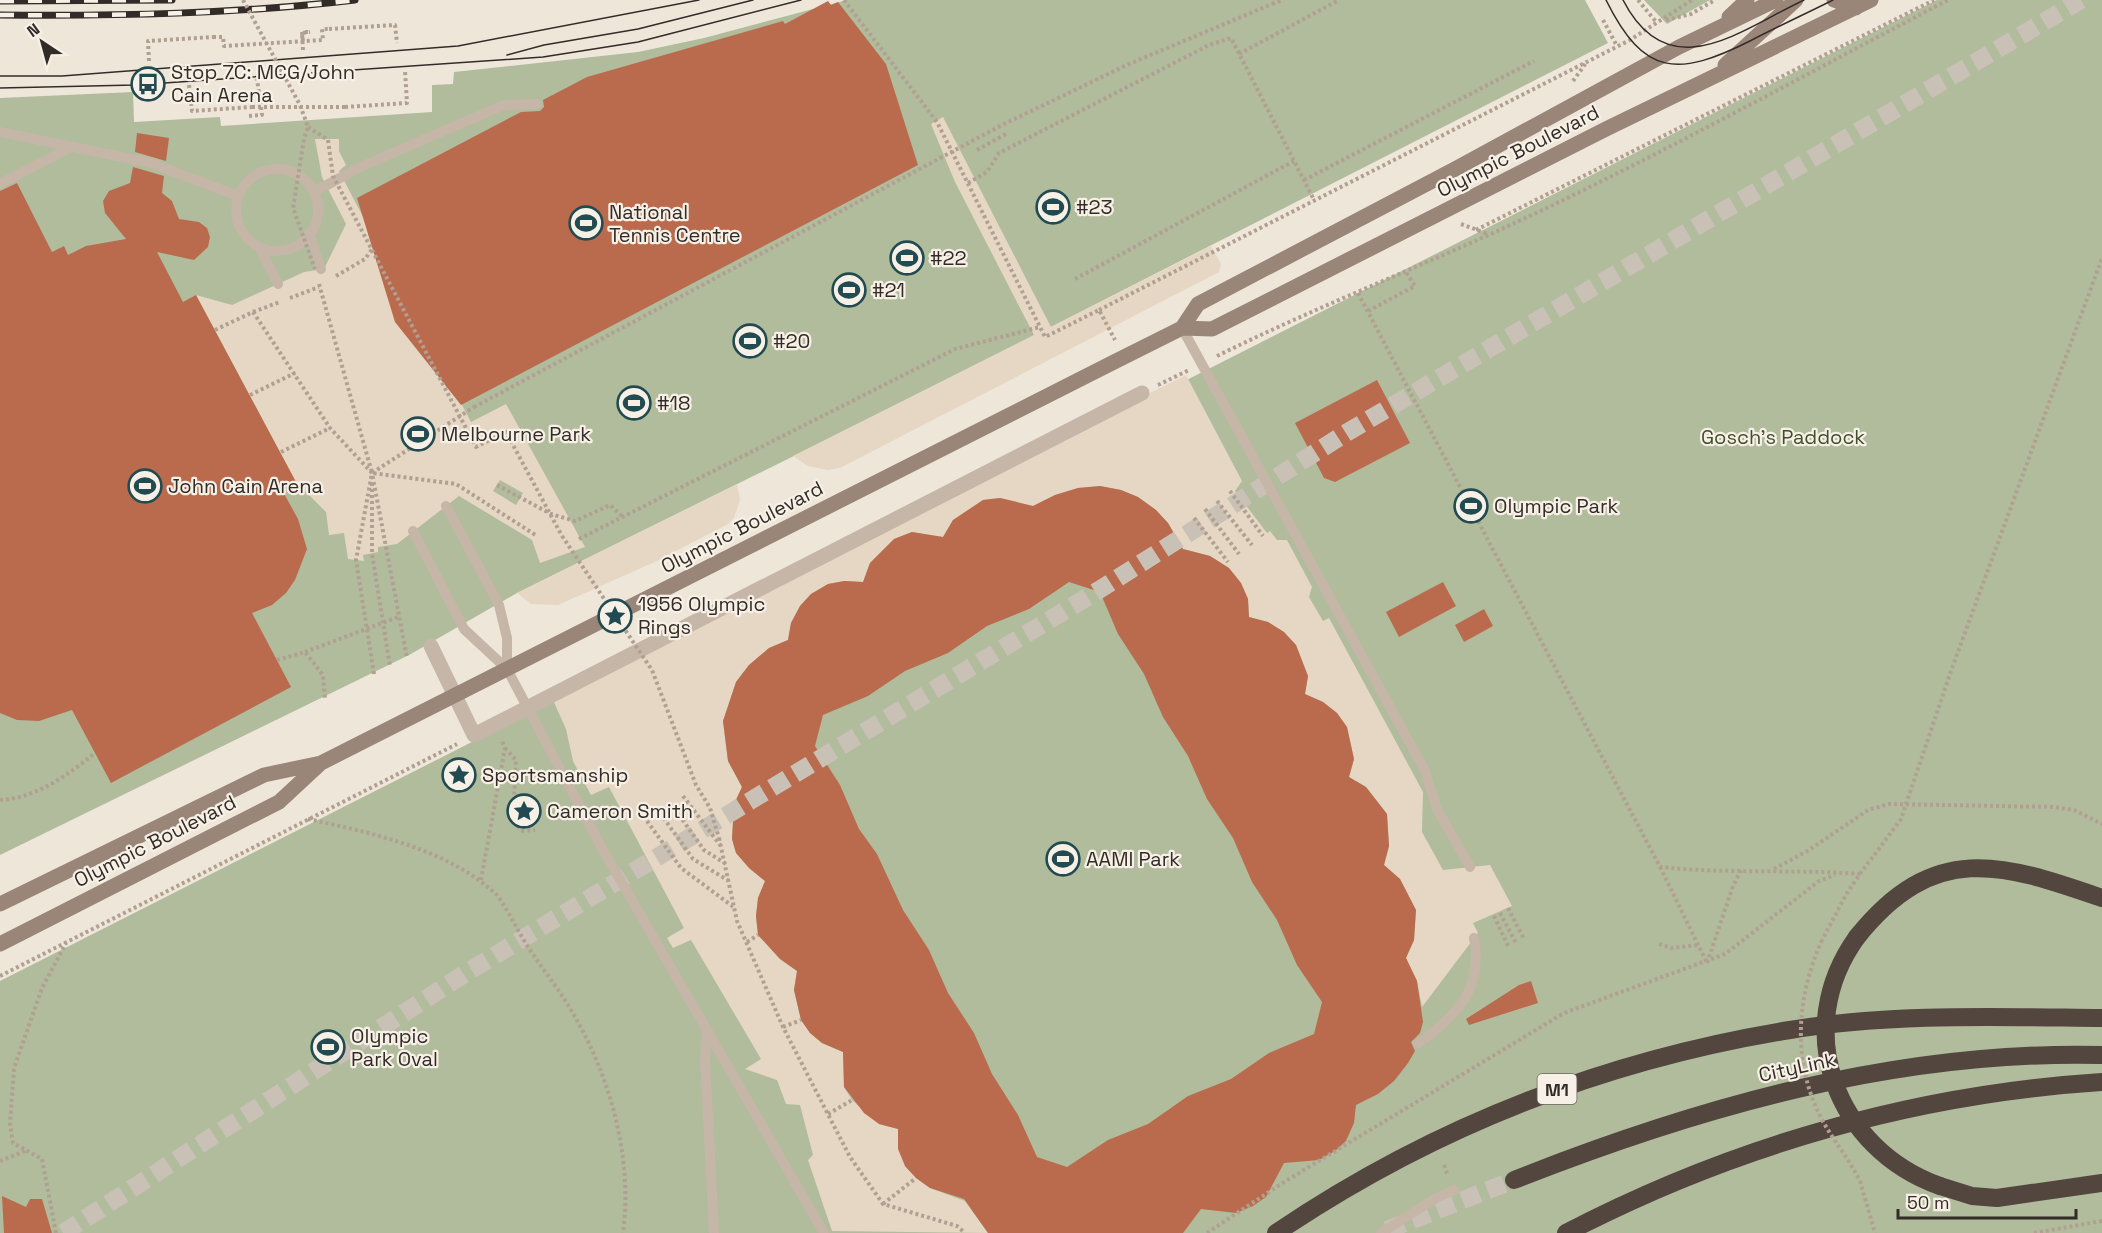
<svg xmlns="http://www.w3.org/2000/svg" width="2102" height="1233" font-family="'Space Grotesk',sans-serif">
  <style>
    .green { fill: #b0bc9c }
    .plaza { fill: #e5d7c3; fill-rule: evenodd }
    .building { fill: #ba6b4d; fill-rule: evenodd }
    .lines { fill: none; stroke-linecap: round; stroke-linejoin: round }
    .highway-tunnel { stroke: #c9c1b6; stroke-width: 18; stroke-dasharray: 18 9; stroke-linecap: butt }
    .path { stroke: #b1a092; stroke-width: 4; stroke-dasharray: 3 3; stroke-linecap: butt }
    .lane { stroke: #c5b6a8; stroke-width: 10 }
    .street { stroke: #c5b6a8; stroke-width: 15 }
    .secondary { stroke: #998679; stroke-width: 15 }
    .highway { stroke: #53463f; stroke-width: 18 }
    .tram { stroke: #332b27; stroke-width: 1.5 }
    .rail-casing { stroke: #332b27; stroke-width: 7 }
    .rail { stroke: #f7f0e6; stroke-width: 4.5; stroke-dasharray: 14; stroke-linecap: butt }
    .path-bridge { stroke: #b1a092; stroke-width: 4; stroke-dasharray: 3 3; stroke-linecap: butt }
    .highway-bridge { stroke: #53463f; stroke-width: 18 }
    .labels { text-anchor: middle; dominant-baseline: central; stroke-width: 4.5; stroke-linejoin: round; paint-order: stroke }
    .shield { fill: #f7f0e6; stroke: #6e6660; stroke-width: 1.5 }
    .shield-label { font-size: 18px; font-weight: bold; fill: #332b27 }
    .poi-label { font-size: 20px; fill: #332b27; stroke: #f7f0e6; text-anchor: start }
    .street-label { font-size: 20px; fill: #332b27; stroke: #f7f0e6 }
    .park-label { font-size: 20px; fill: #414f2d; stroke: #f7f0e6 }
  </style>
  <rect width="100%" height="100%" fill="#efe6da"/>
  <path class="green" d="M847 0H1585L1608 43 931 388 517 593 409 655 0 855V98L133 92 134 122 220 117 221 126 432 112V85L453 84 454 72 638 52 704 38Z
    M1644 0H1710L1667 24Z
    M1937 0H2102V1233H0V981Z"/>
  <path class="plaza" d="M943 117 1051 327 1211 246 1221 264 1219 272 840 468 827 470 808 466 793 456 1034 335 955 182 931 124Z
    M315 139H339V151L346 165 339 171 471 422 506 404 585 547 540 563 532 540 459 496 397 544 378 547V552L363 555 364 561 348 559 344 533 329 535 326 512 296 482 196 295 232 305 304 272 324 269 346 224 322 177ZM500 480 523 493 516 505 493 491Z
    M1186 375 1242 481 1235 491 1267 533 1270 531 1277 540H1287L1312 587 1309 597 1323 621 1329 618 1423 792 1422 832 1443 870 1490 865 1512 906 1473 923 1478 933 1422 1007 1417 981 1406 958 1414 940 1416 910 1400 879 1384 865 1389 846 1387 814 1366 787 1349 777 1354 759 1347 727 1337 713 1323 702 1305 694 1308 676 1296 645 1284 632 1268 622 1249 617 1248 599 1241 583 1229 568 1210 556 1183 549 1168 523 1156 510 1138 497 1121 490 1100 486 1078 488 1055 495 1033 506 1000 498 983 500 953 520 943 537 912 532 894 539 870 563 863 582 845 581 828 584 811 594 800 606 791 623 788 640 769 648 749 665 736 682 723 721 728 761 742 787 734 804 732 839 736 853 749 868 765 881 758 898 756 916 758 935 780 959 797 971 794 990 801 1020 810 1033 822 1043 843 1052 844 1087 852 1100 879 1124 898 1129 905 1166 916 1178 930 1188 965 1201 988 1233 832 1231 808 1160 813 1155 800 1105 786 1104 777 1080 745 1069 761 1059 691 940 673 948 667 938 684 928 609 787 591 795 573 761 566 729 553 700 970 483Z
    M737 484 740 500 734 518 728 524 657 561 558 605 531 604 517 593Z"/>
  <path class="building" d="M828 1 831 5 838 2 886 64 918 165 461 405 395 322 357 198 521 112 540 111 544 107 543 100 587 77 783 21 785 24Z
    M137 133 169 138 166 161 135 152Z
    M133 167 164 176 162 193 172 201 179 219 199 222 207 228 210 237 208 247 194 260 157 252 183 302 196 295 296 482 282 490 298 519 307 549 295 580 286 593 272 605 252 613 291 687 111 783 72 710 39 721 17 720 0 713V191L17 183 52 252 64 246 68 255 86 246 126 239 105 213 103 201 109 191 130 183Z
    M1377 380 1410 443 1335 482 1324 478 1295 423Z
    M1100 486 1121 490 1138 497 1156 510 1168 523 1183 549 1210 556 1229 568 1241 583 1248 599 1249 617 1268 622 1284 632 1296 645 1308 676 1305 694 1323 702 1337 713 1347 727 1354 759 1349 777 1366 787 1387 814 1389 846 1384 865 1400 879 1416 910 1414 940 1406 958 1417 981 1423 1022 1420 1033 1411 1042 1415 1051 1408 1063 1394 1081 1378 1094 1356 1105 1354 1123 1346 1141 1335 1151 1319 1160 1284 1163 1266 1197 1253 1206 1236 1213 1201 1209 1183 1233H988L964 1199 930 1188 916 1178 905 1166 898 1149V1129L879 1124 864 1113 844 1087 843 1052 822 1043 810 1033 801 1020 794 990 797 971 780 959 758 935 756 916 758 898 765 881 749 868 736 853 732 839 734 804 742 787 728 761 723 721 736 682 749 665 769 648 788 640 791 623 800 606 811 594 828 584 844 581 863 582 870 563 894 539 912 532 943 537 953 520 983 500 1000 498 1033 506 1055 495 1078 488ZM1069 582 1100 592 1118 634 1144 674 1163 717 1188 756 1207 799 1233 838 1252 882 1277 920 1297 965 1322 1002 1314 1034 1269 1053 1231 1079 1188 1096 1148 1124 1108 1140 1067 1167 1037 1157 1018 1115 992 1074 974 1033 948 993 929 950 903 910 877 854 859 829 840 785 815 746 823 715 868 696 905 671 948 653 987 626 1029 609Z
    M1443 582 1456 606 1399 637 1386 612Z
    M1484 609 1493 626 1464 642 1455 625Z
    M1531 981 1538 1003 1469 1025 1466 1019 1519 985Z
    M2 1196 26 1207 30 1199H42L52 1233H4Z"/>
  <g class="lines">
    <path class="highway-tunnel" d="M1387 1230 1514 1180
      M63 1233 469 971 1099 590 1346 433 2081 0"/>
    <path class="path" d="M844 0 937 122 1045 337 1099 310 1115 340
      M1638 0 1657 23
      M1272 4 1282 0
      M1603 20 1617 46
      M1666 20 1691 14 1715 0
      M329 29 395 25 397 43
      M303 50 302 33 310 32
      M1239 54 1339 0
      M149 61 148 41 213 37
      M1573 81 1586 63
      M189 85 192 111 252 107
      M345 107 407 103 405 71
      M249 116 262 115 257 79
      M308 127 328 140
      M977 150 1006 134
      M1304 180 1534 61
      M968 183 987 172 999 153 1209 45 1231 38 1314 200
      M1461 224 1488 234
      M1476 230 1934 0
      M336 276 365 259 373 248
      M1075 279 1294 161
      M319 284 372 473 456 484 537 536
      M1358 293 1660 867C1726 874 1794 869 1860 874L1847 893 1822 940
      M290 298 319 287
      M1099 310 1630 40 1692 0
      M1368 311 1415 286 1406 272
      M253 312 280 302
      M215 330 253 312 330 428 372 473 407 658
      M1217 356C1320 305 1428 264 1532 215 1673 148 1810 72 1948 0
      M1158 385 1189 370
      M250 395 295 373
      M488 441 506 432 562 536
      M281 452 330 428
      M372 483V554L390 666
      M497 485 551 514 575 521 610 505 623 517
      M1230 491 1263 536
      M1217 501 1252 545
      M1205 509 1239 554
      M1194 518 1228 562
      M579 539 955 349 1040 327
      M305 652 398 617
      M277 660 305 652 323 675 325 699
      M374 674 356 560 372 473 474 407
      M505 748 516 760 513 819 521 831 535 830
      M683 796 720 845
      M0 800C36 798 68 775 95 753
      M672 805 704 850 726 864
      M660 813 693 859 729 881
      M308 819C372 833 448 849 497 895 508 910 515 926 525 942 539 965 557 986 571 1010 610 1075 633 1157 623 1233
      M647 821 681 868 735 908
      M719 838 737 921 783 1027 850 1157 883 1204 957 1226 965 1233
      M1660 867 1707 963
      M1774 869 1809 850 1868 810 1889 804 2054 807 2074 810 2102 824
      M1860 874 1901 819 1951 671 2102 258
      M481 880 505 748 502 741
      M1508 908 1524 939
      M1500 913 1516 943
      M1494 916 1509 948
      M747 942 758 935
      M1659 944 1671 948 1698 945
      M1707 963 1733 886 1741 870
      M0 976 457 744
      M783 1027 801 1020
      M828 1114 852 1100
      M0 1161 25 1151
      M1444 1165 1448 1176
      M1860 1181 1875 1233
      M883 1204 916 1178
      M56 1233 42 1159 13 1143 10 1124 14 1068 42 988 66 943
      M1207 1233 1284 1182 1564 1013 1725 954 1819 881 1835 875
      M2034 1233 2102 1221"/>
    <path class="lane" d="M0 132 151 163 238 196
      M236 210a41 41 0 1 1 82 0a41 41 0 1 1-82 0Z
      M0 184 71 147
      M314 192 360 167 504 105 537 104
      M309 233 321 269
      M260 249 278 284
      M1182 328 1424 769 1437 809 1470 867
      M446 506 499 605 507 638V669
      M413 531 464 629 507 669 603 850 824 1233
      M707 1033 705 1060 714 1233
      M1418 1044C1456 1015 1484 990 1474 938
      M1381 1233 1436 1198 1454 1190"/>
    <path class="street" d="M431 646 474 735 1142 393"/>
    <path class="secondary" d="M1834 0 1856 8
      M1729 17 1747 0
      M1725 65 1796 0
      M1182 328 1198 304 1457 168 1679 47 1776 0
      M0 904 264 775 321 763
      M0 944 279 802 321 763 1118 360 1182 328 1212 329 1606 129 1871 0"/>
    <path class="highway" d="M1857 937C1934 841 2001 863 2102 898
      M1514 1180C1701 1106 1899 1050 2102 1055
      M1940 1186 1972 1196 1997 1198 2102 1183
      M1276 1233C1431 1128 1605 1060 1790 1030 1890 1013 2000 1017 2102 1018
      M1566 1233C1733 1146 1915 1094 2102 1082"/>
    <path class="tram" d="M1606 0C1644 77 1678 77 1750 41 1777 27 1805 14 1833 0
      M1623 0C1669 90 1742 29 1804 0
      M507 55 544 45 638 29 753 0
      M0 76H62L458 46 699 0
      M0 88 135 85 543 57 638 42 801 0"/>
    <defs>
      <path id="rail" d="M0 1 172 0
        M0 15C118 16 237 14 355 0"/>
    </defs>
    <use href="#rail" class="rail-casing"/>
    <use href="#rail" class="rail"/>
    <path class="path-bridge" d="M243 0 300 105 308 127 304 139 293 208 315 269
      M213 37H223L224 46 323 40 322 29H329
      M303 41 302 32H310
      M252 107H345
      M328 140 333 176 476 447 488 441
      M474 407 1002 125 1129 64 1272 4
      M562 536 652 670 696 785 710 808 719 838
      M1822 940C1796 998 1792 1061 1821 1118 1833 1140 1849 1159 1860 1181"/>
    <path class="highway-bridge" d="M1857 937C1790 1030 1836 1149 1940 1186"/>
  </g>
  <defs>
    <symbol id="bus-ring" viewBox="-11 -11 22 22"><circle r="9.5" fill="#f7f0e6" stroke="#214b50" stroke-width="1.5"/><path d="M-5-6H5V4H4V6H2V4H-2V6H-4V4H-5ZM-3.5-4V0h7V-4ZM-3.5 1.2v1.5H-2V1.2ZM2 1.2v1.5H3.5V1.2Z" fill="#214b50"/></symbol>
    <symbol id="stadium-ring" viewBox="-11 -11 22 22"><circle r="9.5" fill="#f7f0e6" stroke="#214b50" stroke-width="1.5"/><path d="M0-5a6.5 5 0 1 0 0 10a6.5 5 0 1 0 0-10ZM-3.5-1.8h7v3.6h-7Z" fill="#214b50"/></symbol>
    <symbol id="sight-ring" viewBox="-11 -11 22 22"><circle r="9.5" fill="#f7f0e6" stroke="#214b50" stroke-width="1.5"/><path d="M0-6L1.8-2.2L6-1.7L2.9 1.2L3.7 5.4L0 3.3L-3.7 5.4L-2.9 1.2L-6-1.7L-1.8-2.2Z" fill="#214b50"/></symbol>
  </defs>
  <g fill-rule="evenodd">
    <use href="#bus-ring" x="129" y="65" width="38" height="38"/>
    <use href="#stadium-ring" x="1034" y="188" width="38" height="38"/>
    <use href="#stadium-ring" x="567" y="204" width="38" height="38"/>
    <use href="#stadium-ring" x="888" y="239" width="38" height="38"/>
    <use href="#stadium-ring" x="830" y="271" width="38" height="38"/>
    <use href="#stadium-ring" x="731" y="322" width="38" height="38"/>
    <use href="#stadium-ring" x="615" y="384" width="38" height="38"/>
    <use href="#stadium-ring" x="399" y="415" width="38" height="38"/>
    <use href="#stadium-ring" x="126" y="467" width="38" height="38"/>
    <use href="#stadium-ring" x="1452" y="487" width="38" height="38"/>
    <use href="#sight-ring" x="596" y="597" width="38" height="38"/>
    <use href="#sight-ring" x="440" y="756" width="38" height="38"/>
    <use href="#sight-ring" x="505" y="792" width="38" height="38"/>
    <use href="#stadium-ring" x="1044" y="840" width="38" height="38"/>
    <use href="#stadium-ring" x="309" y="1028" width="38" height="38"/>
  </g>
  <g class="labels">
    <rect class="shield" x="1537.5" y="1074" width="39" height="30" rx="4.5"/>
    <g class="shield-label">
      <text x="1557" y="1089">M1</text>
    </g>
    <g class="poi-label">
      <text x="171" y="72">Stop 7C: MCG/John<tspan x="171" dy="23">Cain Arena</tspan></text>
      <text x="1076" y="207">#23</text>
      <text x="609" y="212">National<tspan x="609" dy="23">Tennis Centre</tspan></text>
      <text x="930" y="258">#22</text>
      <text x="872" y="290">#21</text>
      <text x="773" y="341">#20</text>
      <text x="657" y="403">#18</text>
      <text x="441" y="434">Melbourne Park</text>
      <text x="168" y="486">John Cain Arena</text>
      <text x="1494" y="506">Olympic Park</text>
      <text x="638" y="604">1956 Olympic<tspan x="638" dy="23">Rings</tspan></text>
      <text x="482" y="775">Sportsmanship</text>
      <text x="547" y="811">Cameron Smith</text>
      <text x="1086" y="859">AAMI Park</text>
      <text x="351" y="1036">Olympic<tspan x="351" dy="23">Park Oval</tspan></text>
    </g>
    <g class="street-label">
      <text transform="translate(1518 151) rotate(-27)">Olympic Boulevard</text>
      <text transform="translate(742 527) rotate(-27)">Olympic Boulevard</text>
      <text transform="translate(155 841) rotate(-27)">Olympic Boulevard</text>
      <text transform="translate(1797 1067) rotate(-12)">CityLink</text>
    </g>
    <g class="park-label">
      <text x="1783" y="437">Gosch's Paddock</text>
    </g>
  </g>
  <g transform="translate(42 42) rotate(324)" stroke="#f7f0e6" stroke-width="4.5" paint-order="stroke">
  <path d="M0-4.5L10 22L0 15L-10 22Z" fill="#332b27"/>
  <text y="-9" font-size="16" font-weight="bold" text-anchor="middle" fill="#332b27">N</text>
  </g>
  <path d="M1898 1209v9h178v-9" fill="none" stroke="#332b27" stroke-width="3"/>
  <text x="1907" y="1209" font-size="18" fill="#332b27" stroke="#f7f0e6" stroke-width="4.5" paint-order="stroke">50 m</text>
</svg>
